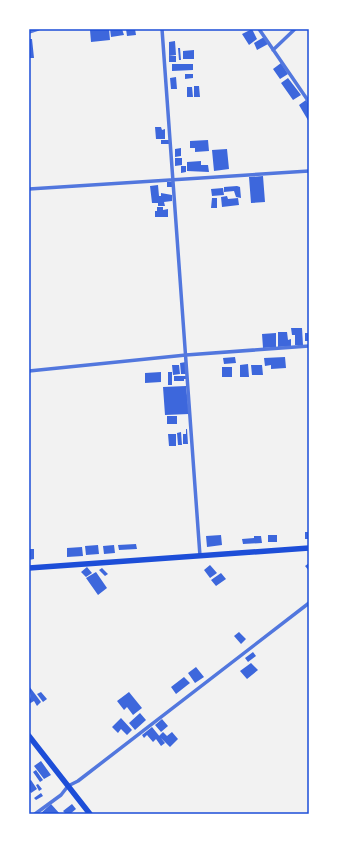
<svg xmlns="http://www.w3.org/2000/svg" width="338" height="843" font-family="'Open Sans',sans-serif">
  <style>
    .building { fill: #3d67dc }
    .lines { fill: none; stroke-linecap: round; stroke-linejoin: round }
    .minor { stroke: #5277de; stroke-width: 3.5 }
    .secondary { stroke: #1d4ed8; stroke-width: 5.5 }
    .neatline { fill: none; stroke: #1d4ed8; stroke-width: 1.5 }
  </style>
  <rect width="100%" height="100%" fill="#f2f2f2"/>
  <path class="building" d="M109 29 110 40 91 42 90 30Z
    M110 29H122L124 35 111 37Z
    M126 29H135L136 35 127 36Z
    M252 29 257 39 249 45 242 34Z
    M264 37 268 44 257 50 254 43Z
    M29 39H32L34 58H29Z
    M175 41 176 55 169 56V42Z
    M178 48H180L181 60H179Z
    M194 50V59H183V51Z
    M169 56H176V62H169Z
    M281 63 288 74 280 79 273 69Z
    M172 64H193V70L172 71Z
    M185 74H193V78L185 79Z
    M176 77 177 89H171L170 78Z
    M288 78 301 95 293 100 281 83Z
    M194 86H199L200 97H194Z
    M187 87H192L193 97H187Z
    M306 100 309 105V122L299 105Z
    M155 127H161L162 130 165 129V139H156Z
    M161 140H169V144H161Z
    M208 140 209 151 195 152V148H190V141Z
    M181 148V156L175 157V149Z
    M227 149 229 169 214 171 212 150Z
    M175 158H182V165L175 166Z
    M201 161V165H208L209 172 187 171V162Z
    M181 166H186V172L181 173Z
    M263 176 265 202 251 203 249 177Z
    M167 182H172V187H167Z
    M158 185 159 196H161V193L172 195V201L164 202 165 206H158V203H152L150 186Z
    M237 186 240 187 241 198 236 197 234 191 224 192V187Z
    M223 188 224 195 212 196 211 189Z
    M227 196 228 199 238 198 239 205 222 207 221 197Z
    M212 198H217V208H211Z
    M157 207H163V210L168 209V217H155V211H157Z
    M291 328H302L303 345H295V335H292Z
    M278 332H287L288 340 291 339V346L278 347Z
    M276 333V347L263 348 262 334Z
    M305 333H309V341H305Z
    M235 357 236 363 224 364 223 358Z
    M285 357 286 368 271 369V365L265 366 264 358Z
    M186 362 187 374H181L180 363Z
    M248 364 249 377H240V365Z
    M172 365H179L180 374 173 375Z
    M251 365H262L263 375H252Z
    M222 367H232V377H222Z
    M161 372V382L145 383V373Z
    M168 372H172V385H168Z
    M174 376H186V379H184V381H174Z
    M186 386 189 414 165 415 163 387Z
    M167 416H177V424H167Z
    M186 429H187L188 444H183V434H186Z
    M181 432 182 445H178L177 433Z
    M168 434H176V446H169Z
    M305 532H309V539H305Z
    M221 535 222 545 207 547 206 536Z
    M268 535H277V542H268Z
    M254 536H261L262 543 243 544 242 539 254 538Z
    M136 544 137 549 119 550 118 545Z
    M98 545 99 554 86 555 85 546Z
    M114 545 115 553 104 554 103 546Z
    M82 547 83 556 67 557V548Z
    M29 549H34V559L29 560Z
    M309 563V571L305 566Z
    M210 565 217 573 210 578 204 570Z
    M87 567 92 573 86 577 81 572Z
    M102 568 108 574 105 576 99 570Z
    M96 572 107 588 98 595 86 578Z
    M221 573 226 579 216 586 211 580Z
    M239 632 246 639 241 644 234 636Z
    M253 652 256 656 248 662 245 658Z
    M251 663 258 670 247 679 240 671Z
    M196 667 204 677 195 683 188 673Z
    M184 677 190 683 176 694 171 687Z
    M29 686 41 702 37 706 34 701 29 704 31 696Z
    M41 692 47 699 43 702 37 694Z
    M129 692 142 708 133 715 127 707 124 710 117 701Z
    M140 713 146 720 135 730 129 723Z
    M121 718 132 730 127 735 121 729 118 733 112 727Z
    M162 719 168 726 161 732 155 725Z
    M152 727 165 743 161 746 156 739 153 742 147 735 144 738 142 735Z
    M163 732 167 736 172 732 178 739 170 747 159 736Z
    M41 761 51 775 44 779 34 766Z
    M36 770 43 780 40 782 33 772Z
    M31 780 37 789 31 793 29 790V781Z
    M38 784 42 789 39 791 36 785Z
    M41 793 43 796 36 800 34 798Z
    M51 804 60 814H40Z
    M72 804 76 809 70 814H66L63 811Z"/>
  <g class="lines">
    <path class="minor" d="M162 29 200 556
      M259 29 309 102
      M29 32 38 29
      M273 50 295 29
      M29 189 309 171
      M29 371 186 355 309 346
      M35 814 61 795 68 786 78 781 309 603"/>
    <path class="secondary" d="M29 568 309 548
      M29 736 90 814"/>
  </g>
  <rect width="338" height="843" fill="none" stroke="#ffffff" stroke-width="60"/>
  <rect x="30" y="30" width="278" height="783" class="neatline"/>
</svg>
